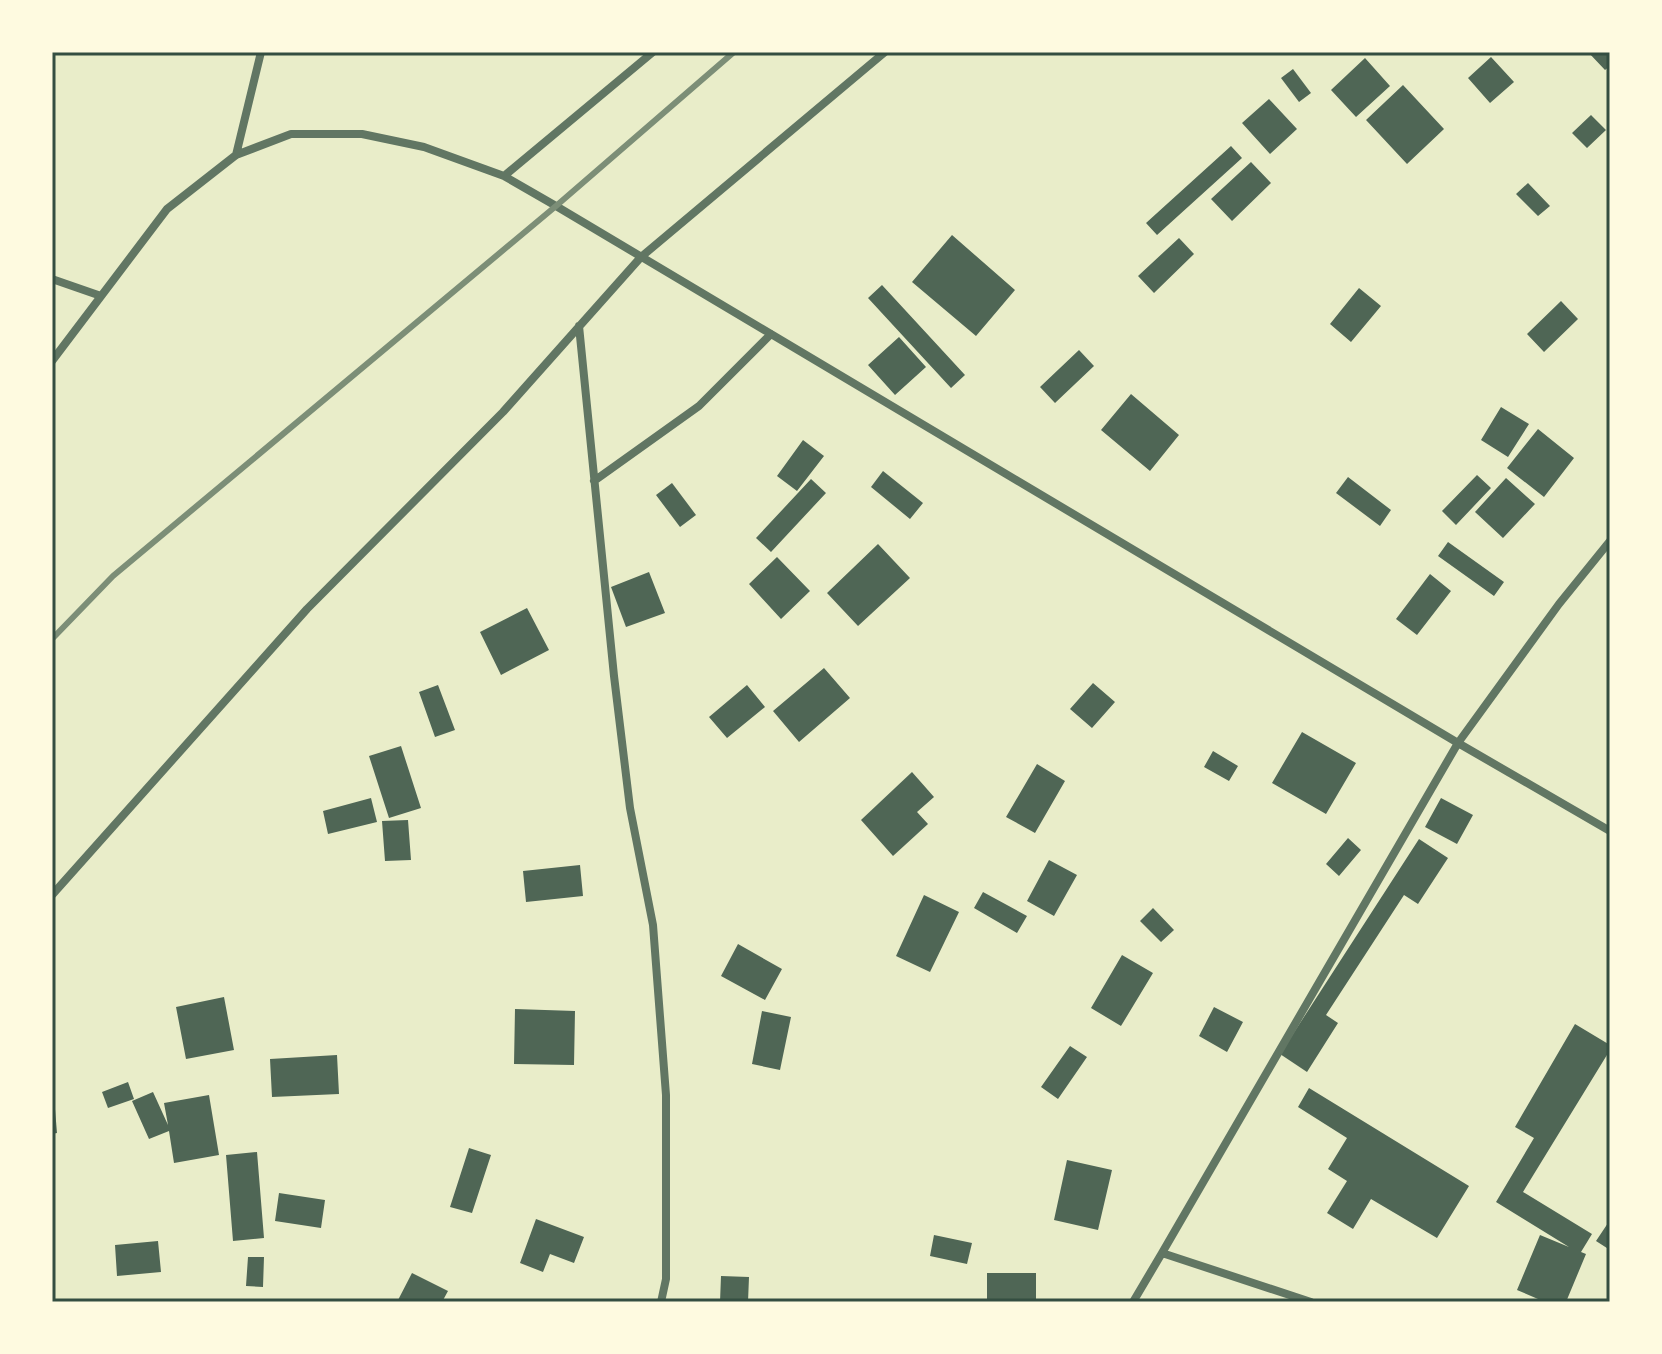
<svg xmlns="http://www.w3.org/2000/svg" width="1662" height="1354" font-family="'Archivo Narrow',sans-serif">
  <style>
    .building { fill: #4f6655 }
    .lines { fill: none; stroke-linecap: round; stroke-linejoin: round }
    .minor { stroke: #617663; stroke-width: 8 }
    .rail { stroke: #7c8e77; stroke-width: 6 }
    .neatline { fill: none; stroke: #344e41; stroke-width: 3 }
  </style>
  <rect width="100%" height="100%" fill="#e9edc9"/>
  <path class="building" d="M1588 52H1610V66L1605 70Z
    M1491 57 1514 82 1490 103 1468 78Z
    M1365 58 1390 86 1356 117 1331 90Z
    M1293 69 1311 93 1299 102 1281 78Z
    M1403 85 1444 129 1407 164 1366 120Z
    M1269 99 1297 129 1270 154 1242 123Z
    M1591 115 1606 130 1587 148 1572 133Z
    M1231 146 1242 158 1157 235 1146 223Z
    M1251 162 1271 183 1232 221 1211 199Z
    M1528 183 1550 206 1538 216 1516 194Z
    M952 235 1015 290 976 336 912 282Z
    M1179 238 1194 254 1154 293 1138 276Z
    M882 285 965 375 951 388 868 298Z
    M1359 288 1381 306 1351 342 1330 324Z
    M1561 301 1578 319 1544 352 1527 334Z
    M899 337 926 367 895 395 868 365Z
    M1079 350 1094 366 1055 403 1040 387Z
    M1131 394 1179 435 1150 471 1101 430Z
    M1501 407 1529 424 1508 457 1481 440Z
    M1538 429 1574 458 1544 497 1507 468Z
    M803 440 824 456 797 491 777 476Z
    M883 471 923 503 910 519 871 487Z
    M1477 475 1491 488 1456 525 1442 511Z
    M1348 477 1391 510 1380 526 1336 493Z
    M1506 478 1535 504 1503 538 1475 512Z
    M811 479 826 493 771 552 756 538Z
    M672 483 696 515 680 527 656 495Z
    M1448 542 1504 582 1494 596 1438 556Z
    M878 544 910 578 858 626 827 593Z
    M777 557 810 591 781 619 749 584Z
    M649 572 665 613 626 627 611 587Z
    M1430 574 1451 591 1417 635 1396 619Z
    M527 608 549 650 501 675 480 632Z
    M824 668 850 698 799 742 773 711Z
    M1093 683 1115 702 1092 728 1070 709Z
    M438 685 455 730 435 737 419 692Z
    M747 685 765 707 727 738 709 717Z
    M1302 732 1356 763 1326 814 1272 783Z
    M401 746 421 808 389 818 369 756Z
    M1213 751 1238 766 1229 781 1204 767Z
    M1037 764 1065 781 1035 833 1006 817Z
    M912 772 934 797 917 812 928 824 893 856 861 820Z
    M371 798 377 822 328 834 323 811Z
    M1441 798 1473 815 1457 844 1425 827Z
    M408 820 411 860 385 861 382 821Z
    M1348 838 1361 850 1339 876 1326 864Z
    M1419 839 1448 858 1418 904 1404 895 1326 1015 1338 1023 1307 1072 1280 1054Z
    M1049 860 1077 875 1054 916 1027 901Z
    M580 865 583 896 526 902 523 871Z
    M983 892 1027 916 1017 933 974 908Z
    M924 895 959 912 930 972 896 956Z
    M1153 908 1174 930 1161 942 1140 921Z
    M738 944 782 969 765 1000 721 976Z
    M1122 955 1153 973 1121 1026 1091 1008Z
    M224 997 234 1050 186 1059 176 1007Z
    M1214 1007 1243 1022 1227 1052 1199 1036Z
    M515 1009 575 1011 574 1065 514 1064Z
    M762 1011 791 1017 780 1070 752 1064Z
    M1575 1024 1610 1045V1050L1523 1192 1592 1234 1581 1252 1586 1254 1566 1302H1545L1517 1290 1540 1235 1569 1247 1496 1202 1534 1138 1515 1127Z
    M1070 1046 1087 1057 1058 1099 1041 1087Z
    M337 1055 339 1094 272 1097 270 1059Z
    M128 1082 134 1099 108 1108 102 1092Z
    M1309 1088 1469 1186 1437 1238 1371 1199 1353 1229 1327 1213 1347 1181 1328 1169 1347 1138 1298 1107Z
    M153 1092 168 1125 164 1103 209 1095 219 1155 174 1163 169 1131 149 1139 132 1101Z
    M52 1097H54L57 1133 52 1134Z
    M469 1148 491 1155 472 1213 450 1207Z
    M257 1152 264 1238 233 1241 226 1155Z
    M1067 1160 1112 1170 1098 1230 1054 1220Z
    M279 1193 325 1200 321 1228 275 1221Z
    M536 1219 584 1237 574 1263 550 1254 543 1272 520 1263Z
    M1610 1220V1250L1596 1241Z
    M934 1235 972 1243 967 1264 930 1256Z
    M158 1241 161 1272 117 1276 115 1245Z
    M248 1257H264L263 1287 246 1286Z
    M412 1273 448 1291 442 1302H397Z
    M987 1273H1036V1302H987Z
    M721 1276 749 1277 748 1302H720Z"/>
  <g class="lines">
    <path class="minor" d="M236 155 261 52
      M504 176 653 52
      M52 279 101 296
      M579 326 614 676 630 808 653 925 666 1095V1279L661 1302
      M52 361 167 209 236 155 291 134H362L424 147 504 176 556 206 1458 743 1610 831
      M594 481 699 406 771 334
      M52 895 307 609 503 412 641 257 885 52
      M1162 1253 1458 743 1559 604 1610 541
      M1133 1302 1162 1253 1311 1302"/>
    <path class="rail" d="M52 639 113 576 556 206 734 52"/>
  </g>
  <rect width="1662" height="1354" fill="none" stroke="#fefae0" stroke-width="108"/>
  <rect x="54" y="54" width="1554" height="1246" class="neatline"/>
</svg>
